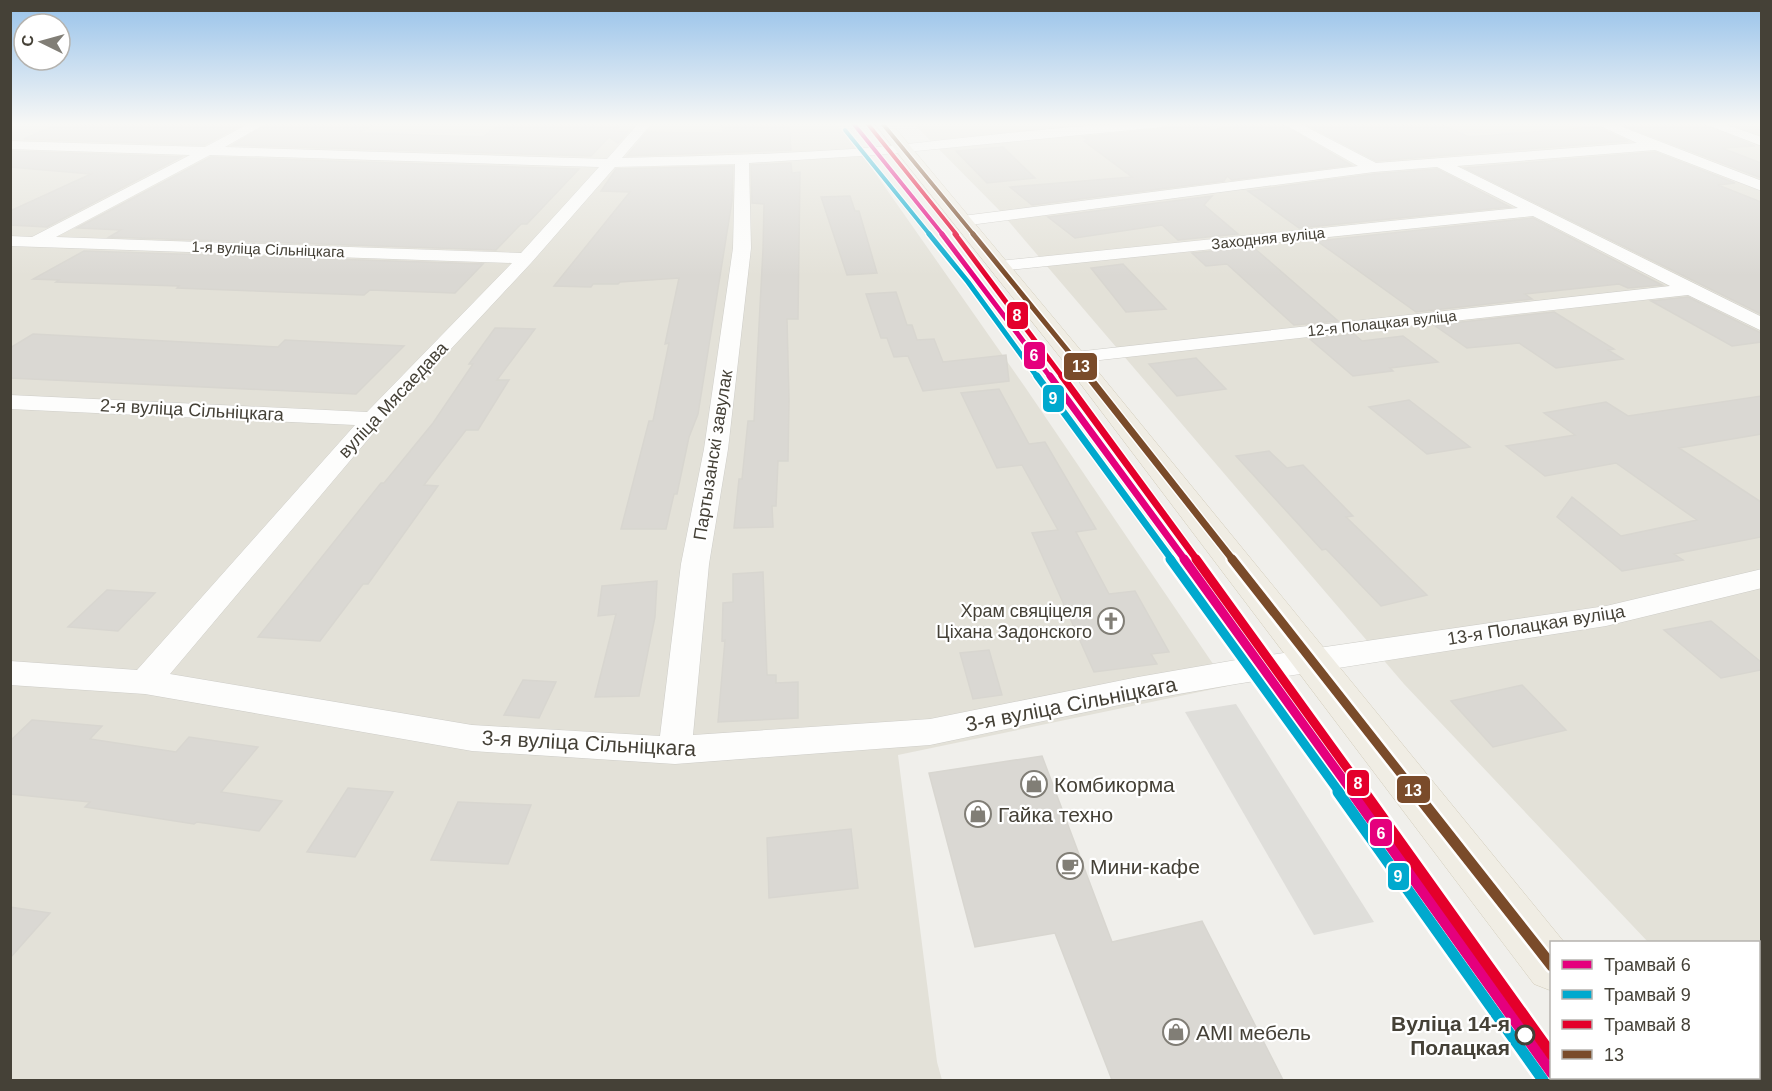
<svg xmlns="http://www.w3.org/2000/svg" width="1772" height="1091" font-family="Arial,sans-serif">
  <style>
    .residential { fill: #e3e1d8 }
    .parking { fill: #dfdeda }
    .building { fill: #dad8d3; stroke: #d8d6d0; stroke-width: 1.5 }
    .lines { fill: none; stroke-linecap: round; stroke-linejoin: round }
    .minor-casing { stroke: #cecdc8; stroke-width: 1 }
    .primary-casing { stroke: #d1cbb9; stroke-width: 1 }
    .minor { fill: #fdfdfc; fill-rule: evenodd }
    .primary { fill: #f0ede4; fill-rule: evenodd }
    .bus-1-far4-casing { stroke: #fff; stroke-width: 6 }
    .bus-1-far3-casing { stroke: #fff; stroke-width: 8 }
    .bus-1-far2-casing { stroke: #fff; stroke-width: 10 }
    .bus-1-far1-casing { stroke: #fff; stroke-width: 14 }
    .bus-1-casing { stroke: #fff; stroke-width: 16 }
    .bus-1-far4 { stroke: #7a4b2a; stroke-width: 4 }
    .bus-1-far3 { stroke: #7a4b2a; stroke-width: 5 }
    .bus-1-far2 { stroke: #7a4b2a; stroke-width: 7 }
    .bus-1-far1 { stroke: #7a4b2a; stroke-width: 9 }
    .bus-1 { stroke: #7a4b2a; stroke-width: 11 }
    .tram-1-far4-casing { stroke: #fff; stroke-width: 6 }
    .tram-1-far3-casing { stroke: #fff; stroke-width: 8 }
    .tram-1-far2-casing { stroke: #fff; stroke-width: 10 }
    .tram-1-far1-casing { stroke: #fff; stroke-width: 14 }
    .tram-1-casing { stroke: #fff; stroke-width: 16 }
    .tram-2-far4-casing { stroke: #fff; stroke-width: 6 }
    .tram-2-far3-casing { stroke: #fff; stroke-width: 8 }
    .tram-2-far2-casing { stroke: #fff; stroke-width: 10 }
    .tram-2-far1-casing { stroke: #fff; stroke-width: 14 }
    .tram-2-casing { stroke: #fff; stroke-width: 16 }
    .tram-3-far4-casing { stroke: #fff; stroke-width: 6 }
    .tram-3-far3-casing { stroke: #fff; stroke-width: 8 }
    .tram-3-far2-casing { stroke: #fff; stroke-width: 10 }
    .tram-3-far1-casing { stroke: #fff; stroke-width: 14 }
    .tram-3-casing { stroke: #fff; stroke-width: 16 }
    .tram-1-far4 { stroke: #e5007d; stroke-width: 4 }
    .tram-1-far3 { stroke: #e5007d; stroke-width: 5 }
    .tram-1-far2 { stroke: #e5007d; stroke-width: 7 }
    .tram-1-far1 { stroke: #e5007d; stroke-width: 9 }
    .tram-1 { stroke: #e5007d; stroke-width: 11 }
    .tram-2-far4 { stroke: #00a9ce; stroke-width: 4 }
    .tram-2-far3 { stroke: #00a9ce; stroke-width: 5 }
    .tram-2-far2 { stroke: #00a9ce; stroke-width: 7 }
    .tram-2-far1 { stroke: #00a9ce; stroke-width: 9 }
    .tram-2 { stroke: #00a9ce; stroke-width: 11 }
    .tram-3-far4 { stroke: #e4002b; stroke-width: 4 }
    .tram-3-far3 { stroke: #e4002b; stroke-width: 5 }
    .tram-3-far2 { stroke: #e4002b; stroke-width: 7 }
    .tram-3-far1 { stroke: #e4002b; stroke-width: 9 }
    .tram-3 { stroke: #e4002b; stroke-width: 11 }
    .stop-dot { fill: #fff; stroke: #454137; stroke-width: 3 }
    .labels { text-anchor: middle; dominant-baseline: central; stroke-width: 4.5; stroke-linejoin: round; paint-order: stroke }
    .far-street-label { font-size: 15px; fill: #454137; stroke: #fff }
    .street-label { font-size: 18px; fill: #454137; stroke: #fff }
    .poi-label { font-size: 18px; fill: #454137; stroke: #fff; text-anchor: end }
    .near-street-label { font-size: 21px; fill: #454137; stroke: #fff }
    .near-poi-label { font-size: 21px; fill: #454137; stroke: #fff; text-anchor: start }
    .near-stop-label { font-size: 21px; font-weight: bold; fill: #454137; stroke: #fff; text-anchor: end }
    .line-badge { stroke: #fff; stroke-width: 2 }
    .badge-label { font-size: 16px; text-anchor: middle; font-weight: bold; fill: #fff }
  </style>
  <rect width="100%" height="100%" fill="#f0efeb"/>
  <path class="residential" d="M10 123H836L871 167 1025 387 1228 686 898 755 937 1062 942 1080H11Z
    M913 123H1761V1062L1758 1059V942H1648L1404 684 999 210Z"/>
  <path class="parking" d="M1236 704 1374 922 1314 935 1185 712Z"/>
  <path class="building" d="M101 123H245L204 145 24 139 51 127 96 125Z
    M269 123H376L359 133 483 137 500 124 508 123 620 125 614 131 628 132 618 143 609 137 591 156 233 145Z
    M721 123H789L791 150 627 156 647 132 724 133Z
    M1252 123H1280L1351 165 1232 180 1227 176 1224 181 1032 205 1010 187 1132 177 1084 141 1088 140 1083 137 1202 124 1213 130Z
    M1304 123H1400L1405 126 1439 123 1469 137 1596 127 1628 141 1376 161Z
    M1639 123H1700L1755 146 1722 148 1761 163V178L1622 125Z
    M1003 147 1035 178 987 183 956 151Z
    M10 151 181 157 47 227 10 225V211L91 174 10 167Z
    M1655 152 1735 183 1718 185 1761 202V314L1465 168Z
    M211 157 579 169 527 224H521L496 250 109 237 121 230 77 228Z
    M791 163 792 173 800 172 798 319H787L789 400 788 461H778L776 506H772L773 527 734 528 739 479H742L748 421H754L763 249 764 204 752 203 751 165Z
    M733 166 732 201 698 414 689 437 677 494H674L666 529H621L649 421H653L669 343 665 344 679 278 620 282 618 284H593L591 287 554 286 630 192 601 191 616 169Z
    M1437 169 1510 207 1299 228 1248 191 1374 174Z
    M850 196 855 211H859L877 273 847 275 821 197Z
    M1212 196 1204 205 1238 234 1178 240 1162 225 1075 238 1048 217Z
    M1533 218 1662 285 1628 288 1619 284 1525 294 1532 299 1416 312 1317 241Z
    M1253 247 1338 321 1294 325 1227 264 1206 266 1192 253Z
    M84 251 483 264 455 293 370 290 364 295 177 288 179 286 56 282 59 280 33 279Z
    M1123 264 1166 309 1126 312 1091 268Z
    M896 292 907 325H912L917 340 934 339 943 362 1006 355 1009 381 923 391 908 356 894 357 887 338H881L866 294Z
    M1688 297 1761 333V342L1732 346 1651 301Z
    M1554 312 1614 349 1608 350 1623 359 1556 368 1519 343 1467 348 1434 325Z
    M495 328 535 329 497 380H509L478 430H466L424 485 438 486 368 584H363L320 641 258 637 381 483H384L433 423 473 364H469Z
    M33 334 278 347 285 340 404 346 356 394 10 378V348Z
    M1354 334 1362 341 1403 336 1438 362 1390 368 1393 371 1353 376 1310 339Z
    M1196 358 1226 389 1177 396 1149 364Z
    M999 389 1029 444 1045 442 1096 529 1076 532 1109 594 1135 591 1169 652 1151 654 1157 664 1094 672 1032 533 1058 530 1022 465 997 468 961 393Z
    M1761 396V434L1679 448 1761 502V537L1674 554 1683 560 1622 571 1557 517 1572 497 1621 536 1697 520 1616 463 1545 476 1506 446 1575 435 1544 413 1606 402 1628 416Z
    M1409 400 1470 447 1427 454 1369 407Z
    M1269 451 1287 468 1303 465 1353 516 1346 517 1427 595 1381 606 1326 549 1322 550 1236 456Z
    M763 572 767 675H776V683L798 682V718L718 722 725 640 722 641 723 603 733 602V574Z
    M657 581 655 617 639 696 595 697 616 614 598 616 602 586Z
    M107 590 155 593 118 631 68 627Z
    M1711 621 1761 662V670L1721 678 1664 630Z
    M989 650 1002 695 973 699 960 653Z
    M523 680 556 682 539 718 504 715Z
    M1522 685 1566 730 1493 747 1451 701Z
    M32 720 102 726 90 739 176 752 189 737 258 747 221 792 282 801 259 831 197 822 194 824 85 807 90 802 10 794V741Z
    M1042 756 1112 942 1202 921 1283 1080H1112L1055 933 975 947 929 773Z
    M348 788 393 792 355 857 307 852Z
    M458 802 531 805 508 864 431 860Z
    M851 829 858 888 769 898 767 838Z
    M10 907 50 913 10 958Z"/>
  <g class="lines">
    <defs>
      <path id="minor" d="M250 123H267L225 147 607 159 639 123H652L622 158C707 156 793 154 877 147 974 138 1071 123 1168 123L1162 127 875 155 749 163 751 248 728 449 709 564 693 735 930 719 1138 677 1236 660 1606 606 1762 569V588L1606 626 1236 684 1138 701 930 745 675 764 472 751 145 694 10 685V661L137 670 355 425 10 409V395L367 412 512 263 10 246V236L32 237 190 155 10 149V141L205 147ZM210 155 599 167 521 253 56 237ZM735 164 733 248 704 449 681 564 660 736 472 725 170 674 381 424 532 262 615 167Z
        M1282 123H1299L1376 163 1637 143 1594 123H1612L1762 181V191L1655 150 1457 166 1762 317V331L1688 295 1073 363 1066 361 1063 357 1066 353 1670 286 1533 216 999 271 993 270 990 266 993 262 999 261 1518 208 1437 167 1374 172 962 226 954 221 962 216 1358 166Z
        M1702 123H1721L1762 137V146Z"/>
      <path id="primary" d="M874 123H891L1082 352 1564 942H1552V991L1534 984 1064 362Z
        M1611 1078H1667L1668 1080H1612Z"/>
    </defs>
    <use href="#minor" class="minor-casing"/>
    <use href="#primary" class="primary-casing"/>
    <use href="#minor" class="minor"/>
    <use href="#primary" class="primary"/>
    <defs>
      <path id="bus-1-far4" d="M882 123 974 235"/>
      <path id="bus-1-far3" d="M973 234 1090 378"/>
      <path id="bus-1-far2" d="M1088 376 1233 560"/>
      <path id="bus-1-far1" d="M1232 559 1416 793"/>
      <path id="bus-1" d="M1415 792 1552 966"/>
    </defs>
    <use href="#bus-1-far4" class="bus-1-far4-casing"/>
    <use href="#bus-1-far3" class="bus-1-far3-casing"/>
    <use href="#bus-1-far2" class="bus-1-far2-casing"/>
    <use href="#bus-1-far1" class="bus-1-far1-casing"/>
    <use href="#bus-1" class="bus-1-casing"/>
    <use href="#bus-1-far4" class="bus-1-far4"/>
    <use href="#bus-1-far3" class="bus-1-far3"/>
    <use href="#bus-1-far2" class="bus-1-far2"/>
    <use href="#bus-1-far1" class="bus-1-far1"/>
    <use href="#bus-1" class="bus-1"/>
    <defs>
      <path id="tram-1-far4" d="M853 123 943 235"/>
      <path id="tram-1-far3" d="M942 234 1051 378"/>
      <path id="tram-1-far2" d="M1050 376 1185 560"/>
      <path id="tram-1-far1" d="M1184 559 1353 793"/>
      <path id="tram-1" d="M1352 792 1552 1073"/>
      <path id="tram-2-far4" d="M845 130 930 235"/>
      <path id="tram-2-far3" d="M929 234 968 282 1038 378"/>
      <path id="tram-2-far2" d="M1037 376 1172 560"/>
      <path id="tram-2-far1" d="M1170 559 1340 793"/>
      <path id="tram-2" d="M1338 792 1543 1080"/>
      <path id="tram-3-far4" d="M867 123 957 235"/>
      <path id="tram-3-far3" d="M955 234 1063 378"/>
      <path id="tram-3-far2" d="M1062 376 1197 560"/>
      <path id="tram-3-far1" d="M1196 559 1365 793"/>
      <path id="tram-3" d="M1364 792 1552 1055"/>
    </defs>
    <use href="#tram-1-far4" class="tram-1-far4-casing"/>
    <use href="#tram-1-far3" class="tram-1-far3-casing"/>
    <use href="#tram-1-far2" class="tram-1-far2-casing"/>
    <use href="#tram-1-far1" class="tram-1-far1-casing"/>
    <use href="#tram-1" class="tram-1-casing"/>
    <use href="#tram-2-far4" class="tram-2-far4-casing"/>
    <use href="#tram-2-far3" class="tram-2-far3-casing"/>
    <use href="#tram-2-far2" class="tram-2-far2-casing"/>
    <use href="#tram-2-far1" class="tram-2-far1-casing"/>
    <use href="#tram-2" class="tram-2-casing"/>
    <use href="#tram-3-far4" class="tram-3-far4-casing"/>
    <use href="#tram-3-far3" class="tram-3-far3-casing"/>
    <use href="#tram-3-far2" class="tram-3-far2-casing"/>
    <use href="#tram-3-far1" class="tram-3-far1-casing"/>
    <use href="#tram-3" class="tram-3-casing"/>
    <use href="#tram-1-far4" class="tram-1-far4"/>
    <use href="#tram-1-far3" class="tram-1-far3"/>
    <use href="#tram-1-far2" class="tram-1-far2"/>
    <use href="#tram-1-far1" class="tram-1-far1"/>
    <use href="#tram-1" class="tram-1"/>
    <use href="#tram-2-far4" class="tram-2-far4"/>
    <use href="#tram-2-far3" class="tram-2-far3"/>
    <use href="#tram-2-far2" class="tram-2-far2"/>
    <use href="#tram-2-far1" class="tram-2-far1"/>
    <use href="#tram-2" class="tram-2"/>
    <use href="#tram-3-far4" class="tram-3-far4"/>
    <use href="#tram-3-far3" class="tram-3-far3"/>
    <use href="#tram-3-far2" class="tram-3-far2"/>
    <use href="#tram-3-far1" class="tram-3-far1"/>
    <use href="#tram-3" class="tram-3"/>
  </g>
  <linearGradient id="sky" x2="0" y2="1"><stop stop-color="#97c2ea"/><stop offset="0.45" stop-color="#f8f8f6"/><stop offset="1" stop-color="#f8f8f6" stop-opacity="0"/></linearGradient>
  <rect width="1772" height="276" fill="url(#sky)"/>
  <defs>
    <symbol id="church-ring" viewBox="-11 -11 22 22"><circle r="9.5" fill="#fff" stroke="#817e76" stroke-width="1.5"/><path d="M-1.2-6h2.4v3.5h3.3v2.4h-3.3V6h-2.4V-.1h-3.3v-2.4h3.3Z" fill="#817e76"/></symbol>
    <symbol id="shop-ring" viewBox="-11 -11 22 22"><circle r="9.5" fill="#fff" stroke="#817e76" stroke-width="1.5"/><path d="M-5-2.5h2.3a2.7 3.5 0 0 1 5.4 0H5L5.5 6h-11ZM-1.5-2.5h3a1.5 2.3 0 0 0-3 0Z" fill="#817e76"/></symbol>
    <symbol id="cafe-ring" viewBox="-11 -11 22 22"><circle r="9.5" fill="#fff" stroke="#817e76" stroke-width="1.5"/><path d="M-5.5-4.5H6V0H3Q3 3.5 0 3.5H-2.5Q-5.5 3.5-5.5 0ZM3-3.2v2h1.7v-2ZM-6 4.5H4V6H-6Z" fill="#817e76"/></symbol>
  </defs>
  <g fill-rule="evenodd">
    <use href="#church-ring" x="1096" y="606" width="30" height="30"/>
    <use href="#shop-ring" x="1019" y="769" width="30" height="30"/>
    <use href="#shop-ring" x="963" y="799" width="30" height="30"/>
    <use href="#cafe-ring" x="1055" y="851" width="30" height="30"/>
    <use href="#shop-ring" x="1161" y="1017" width="30" height="30"/>
  </g>
  <circle class="stop-dot" cx="1525" cy="1035" r="9"/>
  <g class="labels">
    <g class="far-street-label">
      <text transform="translate(1268 238) rotate(-6)">Заходняя вуліца</text>
      <text transform="translate(268 249) rotate(2)">1-я вуліца Сільніцкага</text>
      <text transform="translate(1382 323) rotate(-6)">12-я Полацкая вуліца</text>
    </g>
    <g class="street-label">
      <text transform="translate(393 400) rotate(-47)">вуліца Мясаедава</text>
      <text transform="translate(192 410) rotate(3)">2-я вуліца Сільніцкага</text>
      <text transform="translate(713 455) rotate(-81)">Партызанскі завулак</text>
      <text transform="translate(1536 625) rotate(-9)">13-я Полацкая вуліца</text>
    </g>
    <g class="poi-label">
      <text x="1092" y="611">Храм свяціцеля<tspan x="1092" dy="21">Ціхана Задонского</tspan></text>
    </g>
    <g class="near-street-label">
      <text transform="translate(1071 704) rotate(-11)">3-я вуліца Сільніцкага</text>
      <text transform="translate(589 743) rotate(3)">3-я вуліца Сільніцкага</text>
    </g>
    <g class="near-poi-label">
      <text x="1054" y="784">Комбикорма</text>
      <text x="998" y="814">Гайка техно</text>
      <text x="1090" y="866">Мини-кафе</text>
      <text x="1196" y="1032">AMI мебель</text>
    </g>
    <g class="near-stop-label">
      <text x="1510" y="1023">Вуліца 14-я<tspan x="1510" dy="24">Полацкая</tspan></text>
    </g>
  </g>
  <g class="line-badge">
    <rect x="1006" y="301" width="23" height="29" rx="6" fill="#e4002b"/>
    <rect x="1023" y="341" width="23" height="29" rx="6" fill="#e5007d"/>
    <rect x="1063" y="352" width="35" height="29" rx="6" fill="#7a4b2a"/>
    <rect x="1042" y="384" width="23" height="29" rx="6" fill="#00a9ce"/>
    <rect x="1346" y="769" width="24" height="28" rx="6" fill="#e4002b"/>
    <rect x="1396" y="775" width="35" height="29" rx="6" fill="#7a4b2a"/>
    <rect x="1369" y="818" width="24" height="29" rx="6" fill="#e5007d"/>
    <rect x="1387" y="862" width="23" height="29" rx="6" fill="#00a9ce"/>
  </g>
  <g class="badge-label">
    <text x="1017" y="321">8</text>
    <text x="1034" y="361">6</text>
    <text x="1081" y="372">13</text>
    <text x="1053" y="404">9</text>
    <text x="1358" y="789">8</text>
    <text x="1413" y="796">13</text>
    <text x="1381" y="839">6</text>
    <text x="1398" y="882">9</text>
  </g>
  <rect width="1772" height="1091" fill="none" stroke="#454137" stroke-width="24"/>
  <rect x="1550" y="941" width="210" height="138" fill="#ffffff" stroke="#b5b3af" stroke-width="1.5"/>
  <rect x="1562" y="960" width="30" height="9" fill="#e5007d" stroke="#b5b3af" stroke-width="1.5"/>
  <text x="1604" y="971" font-size="18" fill="#454137">Трамвай 6</text>
  <rect x="1562" y="990" width="30" height="9" fill="#00a9ce" stroke="#b5b3af" stroke-width="1.5"/>
  <text x="1604" y="1001" font-size="18" fill="#454137">Трамвай 9</text>
  <rect x="1562" y="1020" width="30" height="9" fill="#e4002b" stroke="#b5b3af" stroke-width="1.5"/>
  <text x="1604" y="1031" font-size="18" fill="#454137">Трамвай 8</text>
  <rect x="1562" y="1050" width="30" height="9" fill="#7a4b2a" stroke="#b5b3af" stroke-width="1.5"/>
  <text x="1604" y="1061" font-size="18" fill="#454137">13</text>
  <g transform="translate(42 42) rotate(275)"><circle r="28" fill="#ffffff" stroke="#b5b3af" stroke-width="1.5"/>
  <path d="M0-4.5L10 22L0 15L-10 22Z" fill="#817e76"/>
  <text y="-9" font-size="16" font-weight="bold" text-anchor="middle" fill="#454137">С</text>
  </g>
</svg>
